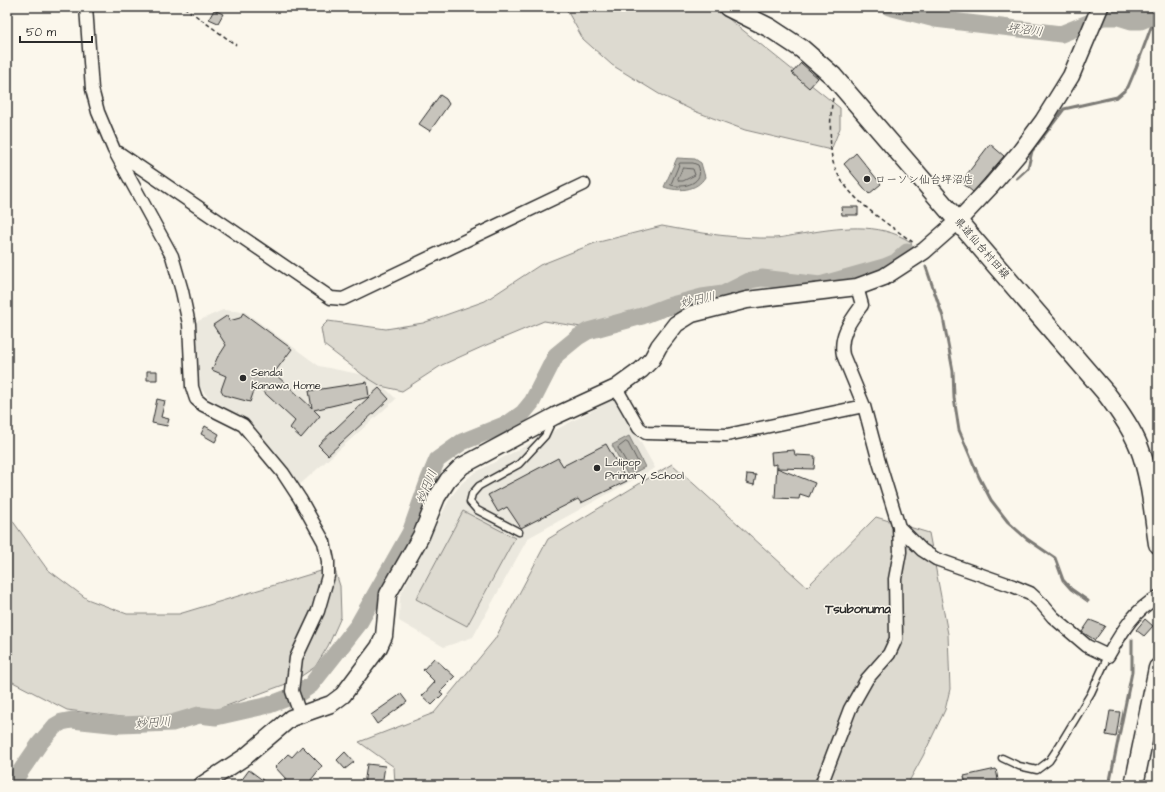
<svg xmlns="http://www.w3.org/2000/svg" width="1165" height="792" font-family="'Architects Daughter','Klee One',sans-serif">
  <style>
    .built { fill: #ebe8de }
    .green { fill: #dddad0; stroke: #84827e }
    .water { fill: #b1afa7; stroke: #7b7a75 }
    .lines { fill: none; stroke-linecap: round; stroke-linejoin: round }
    .shore { stroke: #61605d; stroke-width: 1 }
    .stream { stroke: #7b7a75; stroke-width: 3 }
    .river { stroke: #b1afa7; stroke-width: 17 }
    .building { fill: #c7c4bc; stroke: #2b2b2b }
    .lane-casing { stroke: #2b2b2b; stroke-width: 9 }
    .street-casing { stroke: #2b2b2b; stroke-width: 15 }
    .secondary-casing { stroke: #2b2b2b; stroke-width: 19 }
    .primary-casing { stroke: #2b2b2b; stroke-width: 21 }
    .path { stroke: #2b2b2b; stroke-width: 1.5; stroke-dasharray: 4 3; stroke-linecap: butt }
    .lane { stroke: #fbf7ec; stroke-width: 6 }
    .street { stroke: #fbf7ec; stroke-width: 12 }
    .secondary { stroke: #fbf7ec; stroke-width: 16 }
    .primary { stroke: #fbf7ec; stroke-width: 18 }
    .poi-dot { fill: #2b2b2b; stroke: #fbf7ec; stroke-width: 1.5 }
    .labels { text-anchor: middle; dominant-baseline: central; stroke-width: 3; stroke-linejoin: round; paint-order: stroke }
    .poi-label { font-size: 11px; fill: #2b2b2b; stroke: #fbf7ec; text-anchor: start }
    .street-label { font-size: 11px; fill: #2b2b2b; stroke: #fbf7ec }
    .water-label { font-size: 12px; font-style: italic; fill: #5a5956; stroke: #fbf7ec }
    .quarter-label { font-size: 13px; font-weight: bold; fill: #2b2b2b; stroke: #fbf7ec }
  </style>
  <rect width="100%" height="100%" fill="#fbf7ec"/>
  <filter id="ink" filterUnits="userSpaceOnUse"><feTurbulence type="fractalNoise" baseFrequency=".025" numOctaves="2"/><feDisplacementMap in="SourceGraphic" scale="8" xChannelSelector="R" yChannelSelector="G"/><feConvolveMatrix kernelMatrix="1 2 1 2 8 2 1 2 1" color-interpolation-filters="sRGB"/></filter>
  <g filter="url(#ink)">
    <path class="built" d="M223 310 245 312 319 366 374 377 396 399 296 488 264 441 237 415 209 398 198 385 191 324Z
      M616 398 655 468 528 538 473 637 444 647 399 621 400 596 450 498 462 483 474 473Z"/>
    <path class="green" d="M565 7H714L840 108V128L831 150 745 130 694 111 659 94 612 65 583 39Z
      M662 226C699 233 737 239 774 238 783 238 793 235 801 234 838 228 878 221 911 242L914 263 894 280 698 306 612 332 544 321 484 346 442 365 402 391 381 386 363 375 324 345 321 328 328 321 386 329 423 323 485 301 540 265 595 243Z
      M672 464 807 587 876 517 929 533 948 634 950 689 945 710 923 756 907 785H395L394 767 359 742 434 713 495 639 548 539Z
      M463 511 515 538 467 626 416 599Z
      M7 513 47 569 87 599 127 614H179L334 567 340 586 341 617 328 646 315 667 294 681 210 712 152 721 67 710 7 679Z"/>
    <path class="water" d="M677 158 695 159 701 163 705 177C697 191 678 192 664 187Z
      M629 436 645 467 628 476 612 445Z"/>
    <g class="lines">
      <path class="shore" d="M680 163H693L698 165C706 183 683 189 671 185Z
        M683 168 693 169 695 175 683 181H679L678 179Z
        M626 442 628 443 639 464 631 470 618 448Z"/>
      <path class="stream" d="M935 19 937 7
        M1017 178 1028 168 1032 151 1064 109 1117 97 1124 91 1128 87 1136 68 1156 14
        M926 267 943 317 953 371 954 398 959 430 979 477 991 500 1008 522 1027 539 1055 558 1063 580 1071 589 1088 601
        M1109 785 1132 672V640"/>
      <path class="river" d="M889 7 935 19 1061 34 1103 17H1118L1131 21H1141L1158 14
        M11 785 40 743 55 726 62 722 72 720 120 725 172 723 199 715 216 717 269 705 298 694 311 685 358 625 410 533 429 479 437 460 462 442 509 423 523 413 532 402 556 355 578 337 588 331 642 316 668 306 702 297 723 294 751 280 762 278 820 285 884 267 896 262 907 252"/>
    </g>
    <path class="building" d="M214 10 223 14 218 23 209 19Z
      M801 63 818 78 809 88 792 73Z
      M440 95 446 99 449 104 430 131 419 124Z
      M990 144 1004 156 973 192 961 182Z
      M856 153 881 184 869 194 844 164Z
      M841 207H858V215H842Z
      M243 313 292 349 274 373 312 408 309 391 367 382 369 397 379 388 389 399 328 455 318 445 369 397 314 410 320 416 301 438 290 428 295 421 256 385 250 402 224 395 221 390 226 376 212 370 218 356H219L226 345 213 325 228 315 229 321 240 318Z
      M147 371H157V380H147Z
      M157 399 165 401 161 417 169 419 167 426 152 423Z
      M205 426 219 434 215 442 201 434Z
      M606 444 627 481 581 503 578 499 521 528 507 507 498 512 488 495 558 458 563 466Z
      M794 450 795 455 815 456 814 469 777 468 815 483 809 497 800 494 799 499 775 498 777 464 772 465 771 452Z
      M747 474 756 475 754 485 746 483Z
      M1145 619 1153 626 1144 636 1136 630Z
      M1090 620 1105 626 1095 640 1082 632Z
      M434 658 455 677 440 692 443 694 432 705 422 696 435 682 423 670Z
      M401 694 407 702 377 724 371 715Z
      M1110 711 1120 712 1116 737 1106 735Z
      M302 746 322 766 311 780 316 785H280L286 779 275 767 288 754 292 757Z
      M345 752 354 762 345 769 337 760Z
      M367 764 385 766 382 785H364Z
      M996 769 999 785H966L964 776Z
      M249 770 264 781 260 785H238Z"/>
    <g class="lines">
      <defs>
        <path id="lane" d="M519 532 477 510 470 502 472 494 479 486 519 464 545 436 552 421
          M1002 758 1019 766 1037 770 1049 761 1059 746 1091 693 1108 656"/>
        <path id="street" d="M86 7 92 89 98 112 114 150 172 256 182 291 189 324 192 387 196 399 203 405 243 425 283 473 300 499 324 542 328 561V576L318 611 296 658 292 691 300 714
          M119 153 331 298 343 299 584 184
          M616 388 639 428 646 433 727 435 864 406
          M899 527 922 550 936 559 1013 586 1030 593 1042 604 1053 617 1087 646 1108 656C1122 632 1133 611 1158 597
          M821 785 850 709 867 679 889 654 896 639 895 579 900 552 899 527 879 462 864 406 843 355C839 335 851 320 862 305L857 287"/>
        <path id="secondary" d="M202 785 245 757 291 718 331 704 343 695 379 647 384 636 388 594 421 536 437 497 448 480 462 466 555 416 616 388 641 370 652 359 659 346 676 324 692 314 747 300 857 287 884 277 924 251 958 221 991 186 1020 152 1043 121 1071 76 1100 7"/>
        <path id="primary" d="M728 7 770 28 802 49 833 76 1105 392C1118 409 1131 427 1139 447 1151 478 1153 512 1158 544
          M1134 785 1158 668"/>
      </defs>
      <use href="#lane" class="lane-casing"/>
      <use href="#street" class="street-casing"/>
      <use href="#secondary" class="secondary-casing"/>
      <use href="#primary" class="primary-casing"/>
      <path class="path" d="M184 7 236 45
        M833 98C830 113 829 148 833 162 842 196 887 223 914 243"/>
      <use href="#lane" class="lane"/>
      <use href="#street" class="street"/>
      <use href="#secondary" class="secondary"/>
      <use href="#primary" class="primary"/>
    </g>
  </g>
  <g class="poi-dot">
    <circle cx="867" cy="179" r="4"/>
    <circle cx="243" cy="378" r="4"/>
    <circle cx="597" cy="468" r="4"/>
  </g>
  <g class="labels">
    <g class="poi-label">
      <text x="875" y="179">ローソン仙台坪沼店</text>
      <text x="251" y="372">Sendai<tspan x="251" dy="13">Kanawa Home</tspan></text>
      <text x="605" y="462">Lolipop<tspan x="605" dy="13">Primary School</tspan></text>
    </g>
    <g class="street-label">
      <text transform="translate(982 248) rotate(49)">県道仙台村田線</text>
    </g>
    <g class="water-label">
      <text transform="translate(1025 30) rotate(7)">坪沼川</text>
      <text transform="translate(698 300) rotate(-12)">妙円川</text>
      <text transform="translate(427 487) rotate(-69)">妙円川</text>
      <text transform="translate(153 723) rotate(-4)">妙円川</text>
    </g>
    <g class="quarter-label">
      <text x="858" y="609">Tsubonuma</text>
    </g>
  </g>
  <rect width="1165" height="792" fill="none" stroke="#fbf7ec" stroke-width="24"/>
  <rect x="12" y="12" width="1141" height="768" fill="none" stroke="#2b2b2b" stroke-width="1.5" filter="url(#ink)"/>
  <path d="M20 36v6h72v-6" fill="none" stroke="#2b2b2b" stroke-width="2"/>
  <text x="26" y="36" font-size="12" fill="#2b2b2b" stroke="#fbf7ec" stroke-width="3" paint-order="stroke">50 m</text>
</svg>
